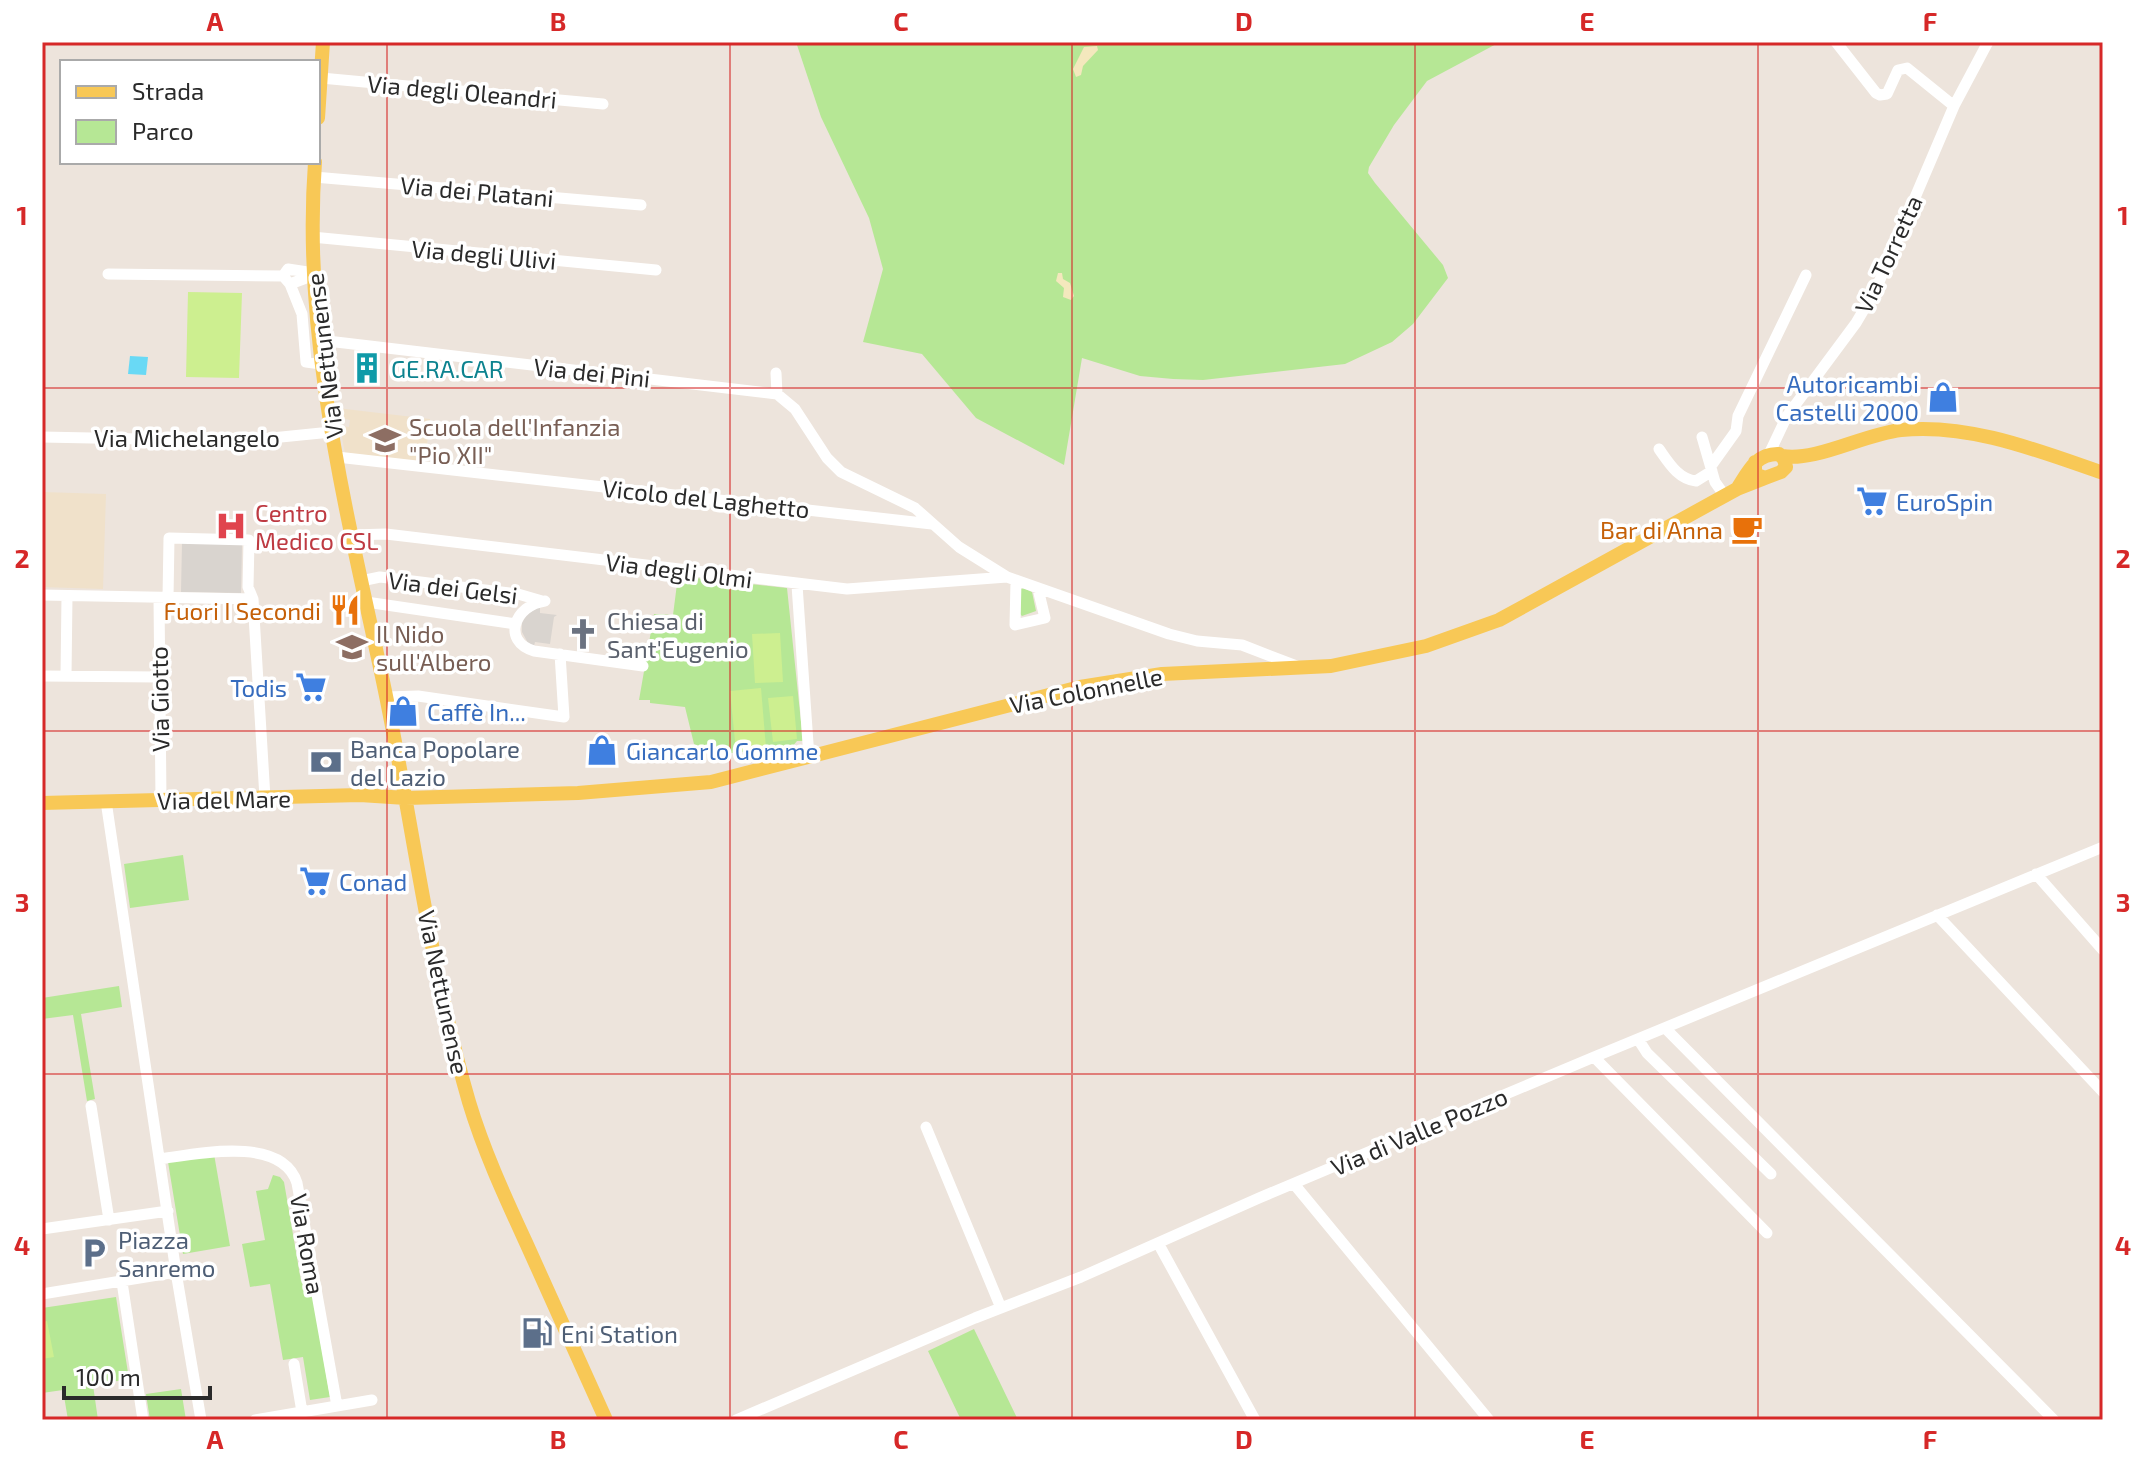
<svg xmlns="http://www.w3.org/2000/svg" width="2145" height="1462" font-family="'Exo 2',sans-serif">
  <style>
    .education { fill: #f0e1ca }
    .green { fill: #b6e795 }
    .sand { fill: #f4e8bd }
    .pitch { fill: #cdef90 }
    .plaza { fill: #d9d4cf }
    .water { fill: #69d9f5 }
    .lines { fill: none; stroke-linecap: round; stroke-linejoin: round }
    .minor { stroke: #fff; stroke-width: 11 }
    .major { stroke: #f8c856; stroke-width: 14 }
    .grid { fill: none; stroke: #d62828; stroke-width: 2; stroke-opacity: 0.55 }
    .labels { text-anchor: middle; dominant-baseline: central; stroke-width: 7; stroke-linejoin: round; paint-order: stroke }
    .street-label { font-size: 24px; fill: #2a2a2a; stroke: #fff }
    .culture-label { font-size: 24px; fill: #0d838f; stroke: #fff; text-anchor: start }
    .shop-label { font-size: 24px; fill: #366cbe; stroke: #fff; text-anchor: start }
    .education-label { font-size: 24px; fill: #785e54; stroke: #fff; text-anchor: start }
    .health-label { font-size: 24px; fill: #be3a42; stroke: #fff; text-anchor: start }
    .food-label { font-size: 24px; fill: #c56008; stroke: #fff; text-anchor: end }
    .worship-label { font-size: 24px; fill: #5b616d; stroke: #fff; text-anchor: start }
    .service-label { font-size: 24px; fill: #4e5e75; stroke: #fff; text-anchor: start }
    .neatline { fill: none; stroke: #d62828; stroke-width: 3 }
    .grid-label { font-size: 26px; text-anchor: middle; font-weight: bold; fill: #d62828 }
  </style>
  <rect width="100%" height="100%" fill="#ede4dc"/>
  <path class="education" d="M337 408 430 419 425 462 345 453 340 426 349 427 350 420 339 418Z
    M42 492 106 494 103 589 42 587Z"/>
  <path class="green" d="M796 42H1500L1427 81 1394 125 1369 167 1368 173 1375 183 1443 265 1448 278 1413 324 1392 342 1345 364 1203 380 1173 379 1140 376 1082 358 1064 465 976 418 922 354 863 342 883 269 869 218 821 117Z
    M678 576 787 588 803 741H797L792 747 712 755 694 744 685 707 650 703V700H639L654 614 673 615Z
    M1024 588 1032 592 1036 611 1022 616 1020 614 1021 589Z
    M183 855 189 900 130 908 124 864Z
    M119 986 122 1007 81 1014 95 1099 87 1101 73 1015 42 1019V998Z
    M214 1154 230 1246 183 1254 168 1162Z
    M273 1175 280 1177 284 1182 301 1281 310 1280 330 1397 310 1400 303 1357 283 1360 270 1284 250 1287 242 1244 265 1240 256 1191 268 1189Z
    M116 1297 129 1379 93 1385 98 1420H68L63 1390 42 1393V1308Z
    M974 1329 1018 1420H961L928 1351Z
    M181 1389 186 1420H150L146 1394Z"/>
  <path class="sand" d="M1084 47 1097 46 1098 50 1083 66 1081 75 1076 77 1073 69Z
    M1058 273H1062L1063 279 1070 283 1074 296 1071 300 1063 297 1064 288 1056 281Z"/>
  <path class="pitch" d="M188 292 242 293 239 378 186 377Z
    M780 633 783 682 755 683 752 634Z
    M761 688 766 748 736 751 730 691Z
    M793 696 797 739 773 742 768 698Z
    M47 1321 54 1357 42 1359V1322Z"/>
  <path class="plaza" d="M182 543 242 544 241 593 181 592Z
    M537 608H540V613L557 615 554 617 550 644 535 642 534 646 528 643 522 632V623L526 615Z"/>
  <path class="water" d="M130 356 148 357 146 375 128 374Z"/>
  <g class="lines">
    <path class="minor" d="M1836 42 1876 93 1880 95 1887 94 1898 70 1907 68 1954 106
      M321 78 603 104
      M314 177 641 205
      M312 237 656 270
      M314 273 288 269 283 276 290 284 314 275
      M108 274 283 276
      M290 284 302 314 306 362 321 364
      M319 340 777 394 795 409 827 458 841 472 915 508 959 547 1007 577 1169 634 1197 641 1242 645 1299 667
      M776 373 777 394
      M42 437 241 441 331 432
      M1702 437 1715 482 1725 496
      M1659 449C1669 463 1678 479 1696 481L1712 471
      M1769 454 1787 416 1856 323 1876 289 1954 106 1988 42
      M337 457 932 524
      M1711 466 1736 431 1738 416 1806 275
      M352 535 386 534 847 589 1007 577
      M361 581 380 577 518 594 542 601
      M1016 581 1015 625 1045 618 1038 589
      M797 585 809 758
      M42 595 253 599
      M159 598 161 800
      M168 598 169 538 249 540 248 587 253 599 265 798
      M545 601C515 605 501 641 534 651L643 666
      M366 602 516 624
      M42 676 158 677
      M66 676 67 596
      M386 697 418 696 564 717 560 654
      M106 801 176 1272 201 1420
      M2036 874 2103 950
      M1937 915 2103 1092
      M1665 1028 2054 1420
      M1638 1039 1647 1053 1771 1174
      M1594 1057 1767 1233
      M91 1106 109 1220
      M926 1127 1001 1308
      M160 1159C196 1154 282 1135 297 1183L337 1406
      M1294 1184 1489 1420
      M42 1229 168 1211
      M1158 1243 1255 1420
      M122 1282 143 1420
      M42 1294 176 1272
      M294 1364 302 1412
      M255 1420 372 1400
      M736 1420 975 1318 1081 1277 1259 1198 1594 1057 2103 847"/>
    <path class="major" d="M318 118 323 42
      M315 162C302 335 345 505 381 672 412 815 428 961 469 1102 484 1152 506 1199 528 1247 554 1305 580 1362 606 1420
      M1782 456C1816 462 1864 434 1901 430 1970 423 2039 451 2103 473
      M1737 489C1748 472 1756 453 1779 454L1784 459 1786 467 1781 472 1765 478 1755 474V462
      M42 803 360 795 406 798 578 793 711 782 1080 687 1162 674 1331 666 1426 646 1499 620 1737 489 1765 478"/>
  </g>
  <path class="grid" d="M387 42V1420M730 42V1420M1072 42V1420M1415 42V1420M1758 42V1420M42 388H2103M42 731H2103M42 1074H2103"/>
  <defs>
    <symbol id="building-bare" viewBox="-9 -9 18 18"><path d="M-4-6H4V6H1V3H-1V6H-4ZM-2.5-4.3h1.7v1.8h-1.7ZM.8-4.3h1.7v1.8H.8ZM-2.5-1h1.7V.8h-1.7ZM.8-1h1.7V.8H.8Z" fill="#0f9aa8" stroke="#fff" stroke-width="2.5" paint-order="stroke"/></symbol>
    <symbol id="shop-bare" viewBox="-9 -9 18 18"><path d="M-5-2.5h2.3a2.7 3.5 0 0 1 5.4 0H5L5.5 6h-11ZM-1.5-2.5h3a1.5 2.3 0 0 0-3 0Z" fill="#3f7fe0" stroke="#fff" stroke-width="2.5" paint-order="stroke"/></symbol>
    <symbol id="school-bare" viewBox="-9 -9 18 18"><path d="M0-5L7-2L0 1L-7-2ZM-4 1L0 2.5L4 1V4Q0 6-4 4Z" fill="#8d6e63" stroke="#fff" stroke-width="2.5" paint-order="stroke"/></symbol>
    <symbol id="supermarket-bare" viewBox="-9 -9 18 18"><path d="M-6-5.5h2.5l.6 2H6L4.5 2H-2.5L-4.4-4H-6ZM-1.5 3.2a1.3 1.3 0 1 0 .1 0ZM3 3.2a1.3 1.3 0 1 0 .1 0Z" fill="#3f7fe0" stroke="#fff" stroke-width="2.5" paint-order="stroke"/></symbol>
    <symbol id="hospital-bare" viewBox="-9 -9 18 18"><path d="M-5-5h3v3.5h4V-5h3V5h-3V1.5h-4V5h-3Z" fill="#e0444e" stroke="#fff" stroke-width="2.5" paint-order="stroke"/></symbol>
    <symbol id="cafe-bare" viewBox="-9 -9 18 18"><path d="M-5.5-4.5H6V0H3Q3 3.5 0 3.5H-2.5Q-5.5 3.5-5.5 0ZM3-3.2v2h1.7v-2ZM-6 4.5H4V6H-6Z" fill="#e8710a" stroke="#fff" stroke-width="2.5" paint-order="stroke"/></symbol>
    <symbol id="restaurant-bare" viewBox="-9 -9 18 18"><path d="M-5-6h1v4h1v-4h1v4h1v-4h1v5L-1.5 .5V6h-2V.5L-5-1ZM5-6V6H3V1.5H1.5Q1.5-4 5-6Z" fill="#e8710a" stroke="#fff" stroke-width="2.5" paint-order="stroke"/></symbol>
    <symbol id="church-bare" viewBox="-9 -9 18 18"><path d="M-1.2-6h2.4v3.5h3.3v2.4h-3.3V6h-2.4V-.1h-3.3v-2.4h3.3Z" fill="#6b7280" stroke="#fff" stroke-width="2.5" paint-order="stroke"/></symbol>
    <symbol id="bank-bare" viewBox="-9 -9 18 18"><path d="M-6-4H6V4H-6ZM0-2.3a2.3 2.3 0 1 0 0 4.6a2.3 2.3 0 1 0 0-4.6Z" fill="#5c6f8a" stroke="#fff" stroke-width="2.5" paint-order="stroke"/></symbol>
    <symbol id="parking-bare" viewBox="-9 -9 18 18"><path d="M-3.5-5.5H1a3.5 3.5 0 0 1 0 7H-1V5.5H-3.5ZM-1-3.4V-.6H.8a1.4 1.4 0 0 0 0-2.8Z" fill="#5c6f8a" stroke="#fff" stroke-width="2.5" paint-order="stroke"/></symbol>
    <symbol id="fuel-bare" viewBox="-9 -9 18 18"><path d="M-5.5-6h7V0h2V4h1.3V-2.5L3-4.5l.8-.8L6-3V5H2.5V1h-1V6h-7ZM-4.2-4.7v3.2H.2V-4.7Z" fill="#5c6f8a" stroke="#fff" stroke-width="2.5" paint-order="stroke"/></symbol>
  </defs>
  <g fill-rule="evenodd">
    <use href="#building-bare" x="345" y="346" width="44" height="44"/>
    <use href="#shop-bare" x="1921" y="375" width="44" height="44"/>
    <use href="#school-bare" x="363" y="418" width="44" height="44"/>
    <use href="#supermarket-bare" x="1850" y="479" width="44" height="44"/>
    <use href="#hospital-bare" x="209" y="504" width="44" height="44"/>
    <use href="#cafe-bare" x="1725" y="507" width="44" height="44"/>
    <use href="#restaurant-bare" x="323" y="588" width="44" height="44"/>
    <use href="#church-bare" x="561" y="612" width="44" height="44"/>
    <use href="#school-bare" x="330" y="625" width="44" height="44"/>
    <use href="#supermarket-bare" x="289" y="665" width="44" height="44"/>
    <use href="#shop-bare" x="381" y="689" width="44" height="44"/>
    <use href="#shop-bare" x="580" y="728" width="44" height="44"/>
    <use href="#bank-bare" x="304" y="740" width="44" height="44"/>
    <use href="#supermarket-bare" x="293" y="859" width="44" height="44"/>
    <use href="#parking-bare" x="72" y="1231" width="44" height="44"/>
    <use href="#fuel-bare" x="515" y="1311" width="44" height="44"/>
  </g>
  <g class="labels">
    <g class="street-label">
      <text transform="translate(462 91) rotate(5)">Via degli Oleandri</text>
      <text transform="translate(477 191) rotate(5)">Via dei Platani</text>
      <text transform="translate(484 254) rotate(5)">Via degli Ulivi</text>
      <text transform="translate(1888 254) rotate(-65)">Via Torretta</text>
      <text transform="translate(324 356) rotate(-97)">Via Nettunense</text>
      <text transform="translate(592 372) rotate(6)">Via dei Pini</text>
      <text x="187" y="437">Via Michelangelo</text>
      <text transform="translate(706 498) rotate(6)">Vicolo del Laghetto</text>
      <text transform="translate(679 570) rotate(7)">Via degli Olmi</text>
      <text transform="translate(453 587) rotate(7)">Via dei Gelsi</text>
      <text transform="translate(1086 690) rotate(-11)">Via Colonnelle</text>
      <text transform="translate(159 699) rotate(-91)">Via Giotto</text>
      <text transform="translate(224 799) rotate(-1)">Via del Mare</text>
      <text transform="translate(444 992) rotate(78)">Via Nettunense</text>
      <text transform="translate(1419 1131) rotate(-23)">Via di Valle Pozzo</text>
      <text transform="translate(308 1244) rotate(80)">Via Roma</text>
    </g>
    <g class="culture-label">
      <text x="391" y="368">GE.RA.CAR</text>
    </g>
    <g class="shop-label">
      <text x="1919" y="383" text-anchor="end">Autoricambi<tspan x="1919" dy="28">Castelli 2000</tspan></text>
      <text x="1896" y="501">EuroSpin</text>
      <text x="287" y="687" text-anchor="end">Todis</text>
      <text x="427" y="711">Caffè In...</text>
      <text x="626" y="750">Giancarlo Gomme</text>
      <text x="339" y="881">Conad</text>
    </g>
    <g class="education-label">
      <text x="409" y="426">Scuola dell'Infanzia<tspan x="409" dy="28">"Pio XII"</tspan></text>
      <text x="376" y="633">Il Nido<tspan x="376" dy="28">sull'Albero</tspan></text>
    </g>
    <g class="health-label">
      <text x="255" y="512">Centro<tspan x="255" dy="28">Medico CSL</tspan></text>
    </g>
    <g class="food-label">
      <text x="1723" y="529">Bar di Anna</text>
      <text x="321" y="610">Fuori I Secondi</text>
    </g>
    <g class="worship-label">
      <text x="607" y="620">Chiesa di<tspan x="607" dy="28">Sant'Eugenio</tspan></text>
    </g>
    <g class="service-label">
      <text x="350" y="748">Banca Popolare<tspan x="350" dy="28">del Lazio</tspan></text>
      <text x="118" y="1239">Piazza<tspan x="118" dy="28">Sanremo</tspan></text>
      <text x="561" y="1333">Eni Station</text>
    </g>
  </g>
  <rect width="2145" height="1462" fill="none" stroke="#ffffff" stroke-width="88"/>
  <rect x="60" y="60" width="260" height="104" fill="#ffffff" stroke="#aaaaaa" stroke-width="2"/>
  <rect x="76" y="86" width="40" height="12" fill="#f8c856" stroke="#aaaaaa" stroke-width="2"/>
  <text x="132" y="100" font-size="24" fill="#2a2a2a">Strada</text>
  <rect x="76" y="120" width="40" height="24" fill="#b6e795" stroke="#aaaaaa" stroke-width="2"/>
  <text x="132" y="140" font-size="24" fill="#2a2a2a">Parco</text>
  <path d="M64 1386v12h146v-12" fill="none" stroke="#2a2a2a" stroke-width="4"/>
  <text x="76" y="1386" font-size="24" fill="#2a2a2a" stroke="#ffffff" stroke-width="6" paint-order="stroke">100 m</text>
  <rect x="44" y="44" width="2057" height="1374" class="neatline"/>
  <g class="grid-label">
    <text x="215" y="31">A</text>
    <text x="558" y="31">B</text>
    <text x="901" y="31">C</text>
    <text x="1244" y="31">D</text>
    <text x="1587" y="31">E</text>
    <text x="1930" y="31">F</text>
    <text x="22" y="225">1</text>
    <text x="2123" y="225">1</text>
    <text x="22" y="568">2</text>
    <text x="2123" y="568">2</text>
    <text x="22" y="912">3</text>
    <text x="2123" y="912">3</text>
    <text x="22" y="1255">4</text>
    <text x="2123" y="1255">4</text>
    <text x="215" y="1449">A</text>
    <text x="558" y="1449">B</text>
    <text x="901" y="1449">C</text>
    <text x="1244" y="1449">D</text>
    <text x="1587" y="1449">E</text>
    <text x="1930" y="1449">F</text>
  </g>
</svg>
